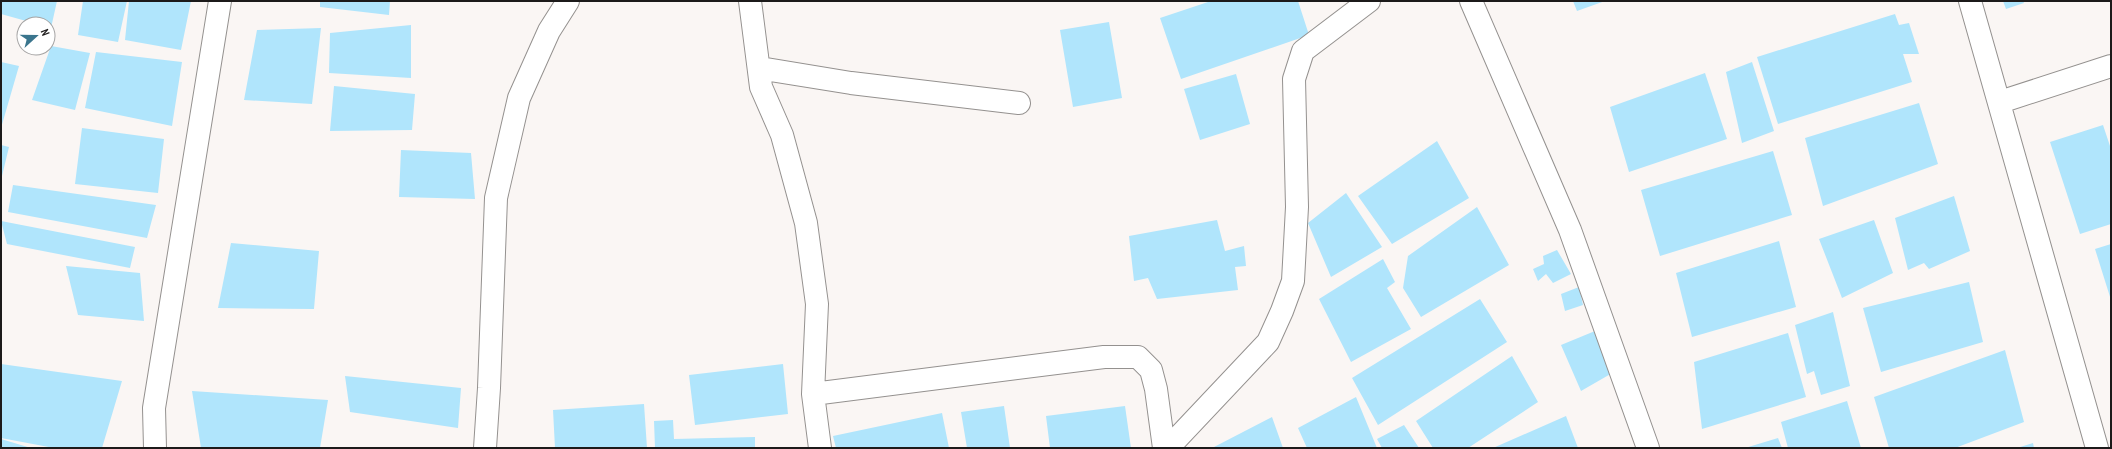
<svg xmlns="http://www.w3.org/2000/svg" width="2112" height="449" font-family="'PT Sans Narrow',sans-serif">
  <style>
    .building { fill: #b0e5fc }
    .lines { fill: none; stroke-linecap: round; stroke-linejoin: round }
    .street-casing { stroke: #94918f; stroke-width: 24 }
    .street { stroke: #fff; stroke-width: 22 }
  </style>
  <rect width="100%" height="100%" fill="#faf6f4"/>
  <path class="building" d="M1 1H57L51 28 48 27V24H37L1 14Z
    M83 1H127L118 42 78 35Z
    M129 1H191L181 50 125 40Z
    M320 1H390L389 15 320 7Z
    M1211 1H1298L1309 35 1181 79 1160 18Z
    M1573 1H1605L1577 11Z
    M2003 1H2023L2024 3 2006 9Z
    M1895 14 1899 25 1909 23 1919 54H1903L1912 82 1778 124 1757 57Z
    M1109 22 1122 98 1073 107 1060 30Z
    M411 25V78L329 73 330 33Z
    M321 28 312 104 244 100 257 30Z
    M51 46 90 53 75 110 32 100Z
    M96 52 182 62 172 126 85 108Z
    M1 62 19 66 1 128Z
    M1752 62 1774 131 1742 143 1726 72Z
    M1705 73 1727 139 1629 172 1610 107Z
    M1236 74 1250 124 1200 140 1184 89Z
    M334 86 415 94 412 130 330 131Z
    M1919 103 1938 164 1823 206 1805 138Z
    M2103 125 2111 149V224L2080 234 2050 142Z
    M82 128 164 139 158 193 75 184Z
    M1437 141 1469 198 1392 244 1358 196Z
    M1 145 9 147 2 176H1Z
    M401 150 471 153 475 199 399 197Z
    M1773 151 1792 215 1660 256 1641 190Z
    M13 185 156 205 147 238 8 212Z
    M1346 193 1382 247 1331 277 1308 223Z
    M1954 196 1970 251 1929 269 1924 263 1908 270 1895 218Z
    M1477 207 1509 265 1421 317 1403 288 1408 256Z
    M1217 220 1225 251 1244 246 1246 266 1235 267 1238 290 1157 299 1148 278 1134 281 1129 236Z
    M1874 220 1893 273 1842 298 1819 239Z
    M1 221 135 247 130 268 7 244Z
    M1779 241 1796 307 1692 337 1676 273Z
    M231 243 319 251 314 309 218 308Z
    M2111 244V300L2095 249Z
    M1557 250 1571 274 1553 283 1546 274 1538 281 1533 269 1544 264 1543 256Z
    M1383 259 1395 282 1387 288 1411 329 1351 362 1319 299Z
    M66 266 140 273 144 321 78 315Z
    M1969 282 1983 342 1881 372 1863 308Z
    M1579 287 1583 305 1565 311 1561 294Z
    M1480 299 1507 342 1378 425 1352 378Z
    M1833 312 1850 386 1821 395 1814 371 1807 374 1795 325Z
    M1595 331 1614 372 1581 391 1561 345Z
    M1788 333 1806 397 1702 429 1694 362Z
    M2005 350 2024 422 1955 448H1889L1874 397Z
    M1512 356 1538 402 1468 448H1433L1416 421Z
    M1 364 122 381 102 448H54L1 438Z
    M783 364 788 414 695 425 689 375Z
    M345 376 461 388 458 428 350 412Z
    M192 391 328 400 320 448H201Z
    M1356 397 1377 448H1307L1298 428Z
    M1847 401 1861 448H1788L1781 422Z
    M644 404 647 448H555L553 410Z
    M1004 406 1010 448H967L961 412Z
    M1125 406 1131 448H1050L1046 416Z
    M942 413 949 448H836L833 436Z
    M1566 416 1578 448H1493Z
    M1272 417 1283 448H1214V447Z
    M673 420 674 439 755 437V448H655L654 421Z
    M1404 425 1419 448H1382L1377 439Z
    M1778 438 1782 448H1745Z
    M1 439 31 448H1Z
    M2033 443 2034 448H2017Z"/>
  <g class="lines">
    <defs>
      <path id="street" d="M750 1 761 87 782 135 806 223 817 304 813 394 820 448
        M1471 1 1570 230 1648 448
        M1970 1 2097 448
        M759 68 851 83 1019 103
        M2000 102 2111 66
        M813 394 1104 357H1138L1151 370 1156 389 1164 448
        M155 448 154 408 220 1
        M485 448 489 388 496 198 519 98 549 31 568 1
        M1168 448 1268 342 1282 311 1293 281 1297 207 1294 79 1303 51 1369 1"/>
    </defs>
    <use href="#street" class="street-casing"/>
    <use href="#street" class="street"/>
  </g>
  <rect width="2112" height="449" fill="none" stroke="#1c1a1a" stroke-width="4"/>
  <g transform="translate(36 36) rotate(69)"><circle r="19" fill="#ffffff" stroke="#a4a3a3"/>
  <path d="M0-3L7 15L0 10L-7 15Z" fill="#3a758d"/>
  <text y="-6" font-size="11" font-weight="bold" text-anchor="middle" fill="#1c1a1a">N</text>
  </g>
</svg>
